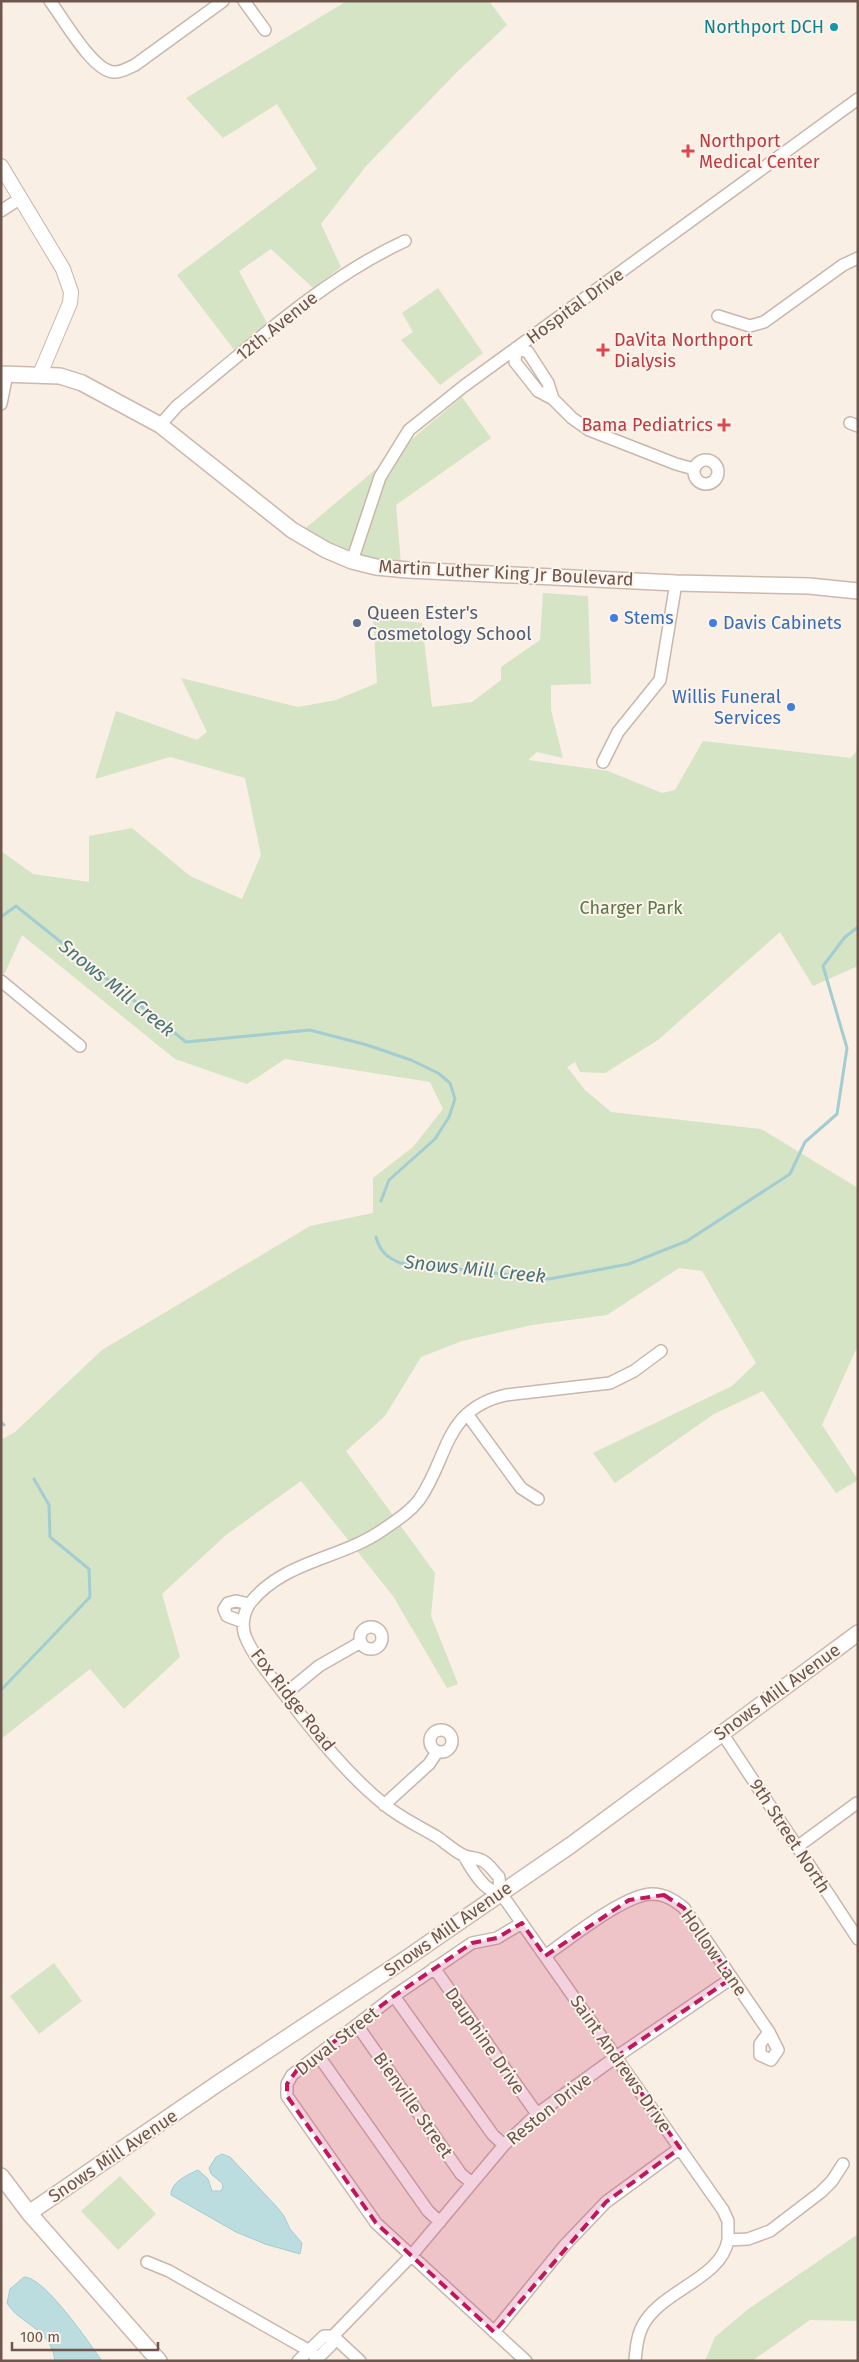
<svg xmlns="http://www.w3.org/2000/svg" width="859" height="2362" font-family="'Fira Sans',sans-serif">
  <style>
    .green { fill: #d4e4c5 }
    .water { fill: #bbdde0; stroke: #a3cdd0 }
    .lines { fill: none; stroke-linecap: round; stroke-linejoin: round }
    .stream { stroke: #a3cdd0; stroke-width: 3 }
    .minor-casing { stroke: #c8b7ac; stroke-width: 14 }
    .tertiary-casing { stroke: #c8b7ac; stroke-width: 16 }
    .secondary-casing { stroke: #cdb8ad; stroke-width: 18 }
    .minor { stroke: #fff; stroke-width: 11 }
    .tertiary { stroke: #fff; stroke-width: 14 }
    .secondary { stroke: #fff; stroke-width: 15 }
    .marked { fill: #c2185b; fill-opacity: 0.2; stroke: #c2185b; stroke-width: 4; stroke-dasharray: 10 6; stroke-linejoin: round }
    .culture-dot { fill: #0f9aa8; stroke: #fcf3ea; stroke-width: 2 }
    .health-dot { fill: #e0444e; stroke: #fcf3ea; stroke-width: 2 }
    .shop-dot { fill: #3f7fe0; stroke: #fcf3ea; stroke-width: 2 }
    .service-dot { fill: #5c6f8a; stroke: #fcf3ea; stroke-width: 2 }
    .labels { text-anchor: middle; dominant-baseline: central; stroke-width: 4; stroke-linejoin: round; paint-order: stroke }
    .culture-label { font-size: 18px; fill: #0d838f; stroke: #fcf3ea; text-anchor: end }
    .health-label { font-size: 18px; fill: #be3a42; stroke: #fcf3ea; text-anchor: start }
    .street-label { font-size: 18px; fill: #6e564d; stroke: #fcf3ea }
    .service-label { font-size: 18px; fill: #4e5e75; stroke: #fcf3ea; text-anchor: start }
    .shop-label { font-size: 18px; fill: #366cbe; stroke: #fcf3ea; text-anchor: start }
    .park-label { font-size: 18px; fill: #5b784a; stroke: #fcf3ea }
    .water-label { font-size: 19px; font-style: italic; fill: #477478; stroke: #fcf3ea }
  </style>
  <rect width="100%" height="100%" fill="#f9efe4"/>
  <path class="green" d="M347 1H489L507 25 457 72 366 166 321 224 341 267 313 288 271 249 239 271 268 325 235 351 177 275 317 169 277 104 223 138 186 98Z
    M438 288 483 353 440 385 401 340 413 332 402 313Z
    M462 397 491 438 396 505 401 564 332 557 301 532Z
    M543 593 588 596 591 684 551 685V710L563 758 537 752 528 760 608 771 662 793 675 790 703 741 851 758 858 749V966L813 986 780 932 658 1040 605 1073 580 1072 575 1062 567 1067 585 1090 611 1112 761 1129 858 1188V1345L822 1425 858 1480 836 1493 763 1391 714 1414 615 1483 593 1453 732 1386 756 1363 702 1271 679 1268 607 1315 532 1325 462 1341 421 1357 385 1416 346 1451 435 1573 431 1616 458 1684 447 1688 393 1596 301 1481 226 1535 162 1594 180 1657 124 1709 90 1669 1 1739V1440L15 1432 102 1350 310 1226 373 1213V1178L413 1147 443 1109 430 1082 285 1059 247 1084 175 1059 22 935 4 975 1 972V851L33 874 89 882V836L132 828 190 876 242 899 261 855 245 778 170 757 95 779 116 711 197 740 207 732 181 678 298 707 336 700 377 683 373 618 422 623 432 707 472 702 501 680V667L540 640Z
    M54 1963 82 2001 39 2034 10 1996Z
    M120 2176 156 2214 118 2250 81 2211Z
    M858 2234V2321L810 2320 752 2361H705L715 2337 747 2310Z"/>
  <path class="water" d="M222 2154 230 2157 276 2206 284 2216 290 2229 302 2243 300 2254 265 2244 236 2232 171 2195C171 2182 187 2175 198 2170L208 2179 212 2191H220L223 2188 222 2183 211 2174 209 2168 216 2157Z
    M24 2277C44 2276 90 2344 102 2361H55C51 2328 19 2324 7 2303L10 2289Z"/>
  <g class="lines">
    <path class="stream" d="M1 917 16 906 186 1042 310 1030 367 1045 411 1060 438 1073 450 1083 455 1099 449 1117 435 1139 389 1180 381 1201
      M376 1237C380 1251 386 1257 400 1263L549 1279 629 1264 687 1241 790 1174 805 1142 837 1114 847 1048 823 966 845 937 858 927
      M1 1422 4 1425
      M1 1690 90 1597 89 1569 50 1537 49 1505 34 1479"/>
    <defs>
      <path id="minor" d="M50 1C63 18 92 70 113 72 121 73 128 68 135 65L223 1
        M244 1 265 30
        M1 211 21 198
        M718 316 750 326 764 322 843 265 858 258
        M553 399 548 383 528 352 516 348 515 362 538 391 553 399 572 418 589 430 676 464 694 469
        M1 404 7 374
        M850 423 858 426
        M160 425 177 406C248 349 322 279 405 241
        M694 472a12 12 0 1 1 24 0a12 12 0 1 1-24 0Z
        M352 561 380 477 409 430 464 386 858 99
        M603 762 618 732 660 680 676 583
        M1 981 80 1046
        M467 1414 521 1488 538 1499
        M243 1622 227 1616 224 1609 228 1603 236 1601 249 1604
        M360 1638a11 11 0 1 1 22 0a11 11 0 1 1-22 0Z
        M285 1694 319 1666 361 1642
        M430 1741a11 11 0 1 1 22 0a11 11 0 1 1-22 0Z
        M722 1733 858 1939
        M384 1805 429 1764 437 1752
        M797 1847 857 1803
        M464 1856C470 1866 478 1881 488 1888 496 1893 501 1894 507 1902L723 2210 728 2221V2240
        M500 1894 499 1877C494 1872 489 1864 483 1861 478 1858 471 1858 465 1856 455 1852 446 1843 437 1837 420 1827 401 1818 385 1805 345 1773 313 1731 282 1691 270 1675 254 1657 246 1638 241 1627 243 1612 251 1602 285 1560 342 1559 384 1529 397 1520 410 1512 419 1500 449 1458 443 1409 506 1395L610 1383 634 1371 661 1351
        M522 1923 497 1938 472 1943 394 1996 292 2075 287 2084V2096L376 2223 526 2361
        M545 1956C569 1939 625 1894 652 1894 665 1894 674 1900 684 1908L769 2032 778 2050 771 2060 760 2055V2044L769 2032
        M434 1968 537 2114
        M394 1996 493 2135 504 2145
        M357 2025 461 2174 472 2183
        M318 2055 428 2211 440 2222
        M147 2262 169 2271 308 2350 318 2358
        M494 2332 565 2245 606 2202 680 2148
        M333 2336 360 2361
        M298 2361 324 2336H333
        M315 2361 331 2345 333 2336 411 2256 504 2145 537 2114 616 2057 732 1978
        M635 2361C636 2349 637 2337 642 2327 660 2290 721 2280 728 2240L748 2239 770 2231 821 2192 832 2181 843 2164"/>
      <path id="tertiary" d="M1 166 63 269 71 292 70 303 40 374"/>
      <path id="secondary" d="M1 374 60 376 82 383 160 425 292 530 326 550 352 561 376 567 408 570 676 583 809 586 858 591
        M1 2176 29 2213 159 2361
        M29 2213 220 2082 407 1958 571 1845 858 1633"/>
    </defs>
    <use href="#minor" class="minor-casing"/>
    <use href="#tertiary" class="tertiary-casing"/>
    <use href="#secondary" class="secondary-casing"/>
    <use href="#minor" class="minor"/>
    <use href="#tertiary" class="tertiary"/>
    <use href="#secondary" class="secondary"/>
  </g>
  <path class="marked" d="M664 1895 684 1908 732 1978 616 2057 680 2148 606 2202 494 2332 376 2223 287 2096V2084L297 2070 394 1996 472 1943 497 1938 522 1923 545 1956 629 1900Z"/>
  <circle class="culture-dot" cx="834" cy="27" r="5"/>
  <g class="health-dot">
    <path d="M685.5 143.5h5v5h5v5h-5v5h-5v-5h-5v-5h5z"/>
    <path d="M600.5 342.5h5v5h5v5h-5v5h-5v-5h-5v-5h5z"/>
    <path d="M721.5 417.5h5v5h5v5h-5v5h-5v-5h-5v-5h5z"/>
  </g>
  <g class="shop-dot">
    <circle cx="614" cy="618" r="5"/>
    <circle cx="713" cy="623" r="5"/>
    <circle cx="791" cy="707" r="5"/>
  </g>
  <circle class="service-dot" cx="357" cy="623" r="5"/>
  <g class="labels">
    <g class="culture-label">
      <text x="824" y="27">Northport DCH</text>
    </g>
    <g class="health-label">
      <text x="699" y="141">Northport<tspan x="699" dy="21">Medical Center</tspan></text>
      <text x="614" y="340">DaVita Northport<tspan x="614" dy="21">Dialysis</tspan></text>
      <text x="713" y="425" text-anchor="end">Bama Pediatrics</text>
    </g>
    <g class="street-label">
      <text transform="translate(575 306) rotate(-36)">Hospital Drive</text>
      <text transform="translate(277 326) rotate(-39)">12th Avenue</text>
      <text transform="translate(506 573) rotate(3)">Martin Luther King Jr Boulevard</text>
      <text transform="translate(777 1692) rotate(-36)">Snows Mill Avenue</text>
      <text transform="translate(293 1700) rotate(52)">Fox Ridge Road</text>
      <text transform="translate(790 1836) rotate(57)">9th Street North</text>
      <text transform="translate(448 1929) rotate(-35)">Snows Mill Avenue</text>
      <text transform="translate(714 1953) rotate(55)">Hollow Lane</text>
      <text transform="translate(337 2041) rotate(-38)">Duval Street</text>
      <text transform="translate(485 2041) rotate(55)">Dauphine Drive</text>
      <text transform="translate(621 2064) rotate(55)">Saint Andrews Drive</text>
      <text transform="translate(413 2105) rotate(55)">Bienville Street</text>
      <text transform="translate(549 2109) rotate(-39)">Reston Drive</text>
      <text transform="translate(113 2156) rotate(-34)">Snows Mill Avenue</text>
    </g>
    <g class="service-label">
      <text x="367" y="613">Queen Ester's<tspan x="367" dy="21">Cosmetology School</tspan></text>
    </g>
    <g class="shop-label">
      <text x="624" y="618">Stems</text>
      <text x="723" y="623">Davis Cabinets</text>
      <text x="781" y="697" text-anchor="end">Willis Funeral<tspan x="781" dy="21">Services</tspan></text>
    </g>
    <g class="park-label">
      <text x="631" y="908">Charger Park</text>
    </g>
    <g class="water-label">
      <text transform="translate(117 988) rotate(39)">Snows Mill Creek</text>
      <text transform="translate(475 1269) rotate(6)">Snows Mill Creek</text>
    </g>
  </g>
  <rect width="859" height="2362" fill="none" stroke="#6e564d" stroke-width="5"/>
  <path d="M12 2342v8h146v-8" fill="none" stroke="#6e564d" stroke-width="2.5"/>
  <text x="20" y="2342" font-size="15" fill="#6e564d" stroke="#fcf3ea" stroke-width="4" paint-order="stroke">100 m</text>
</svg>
